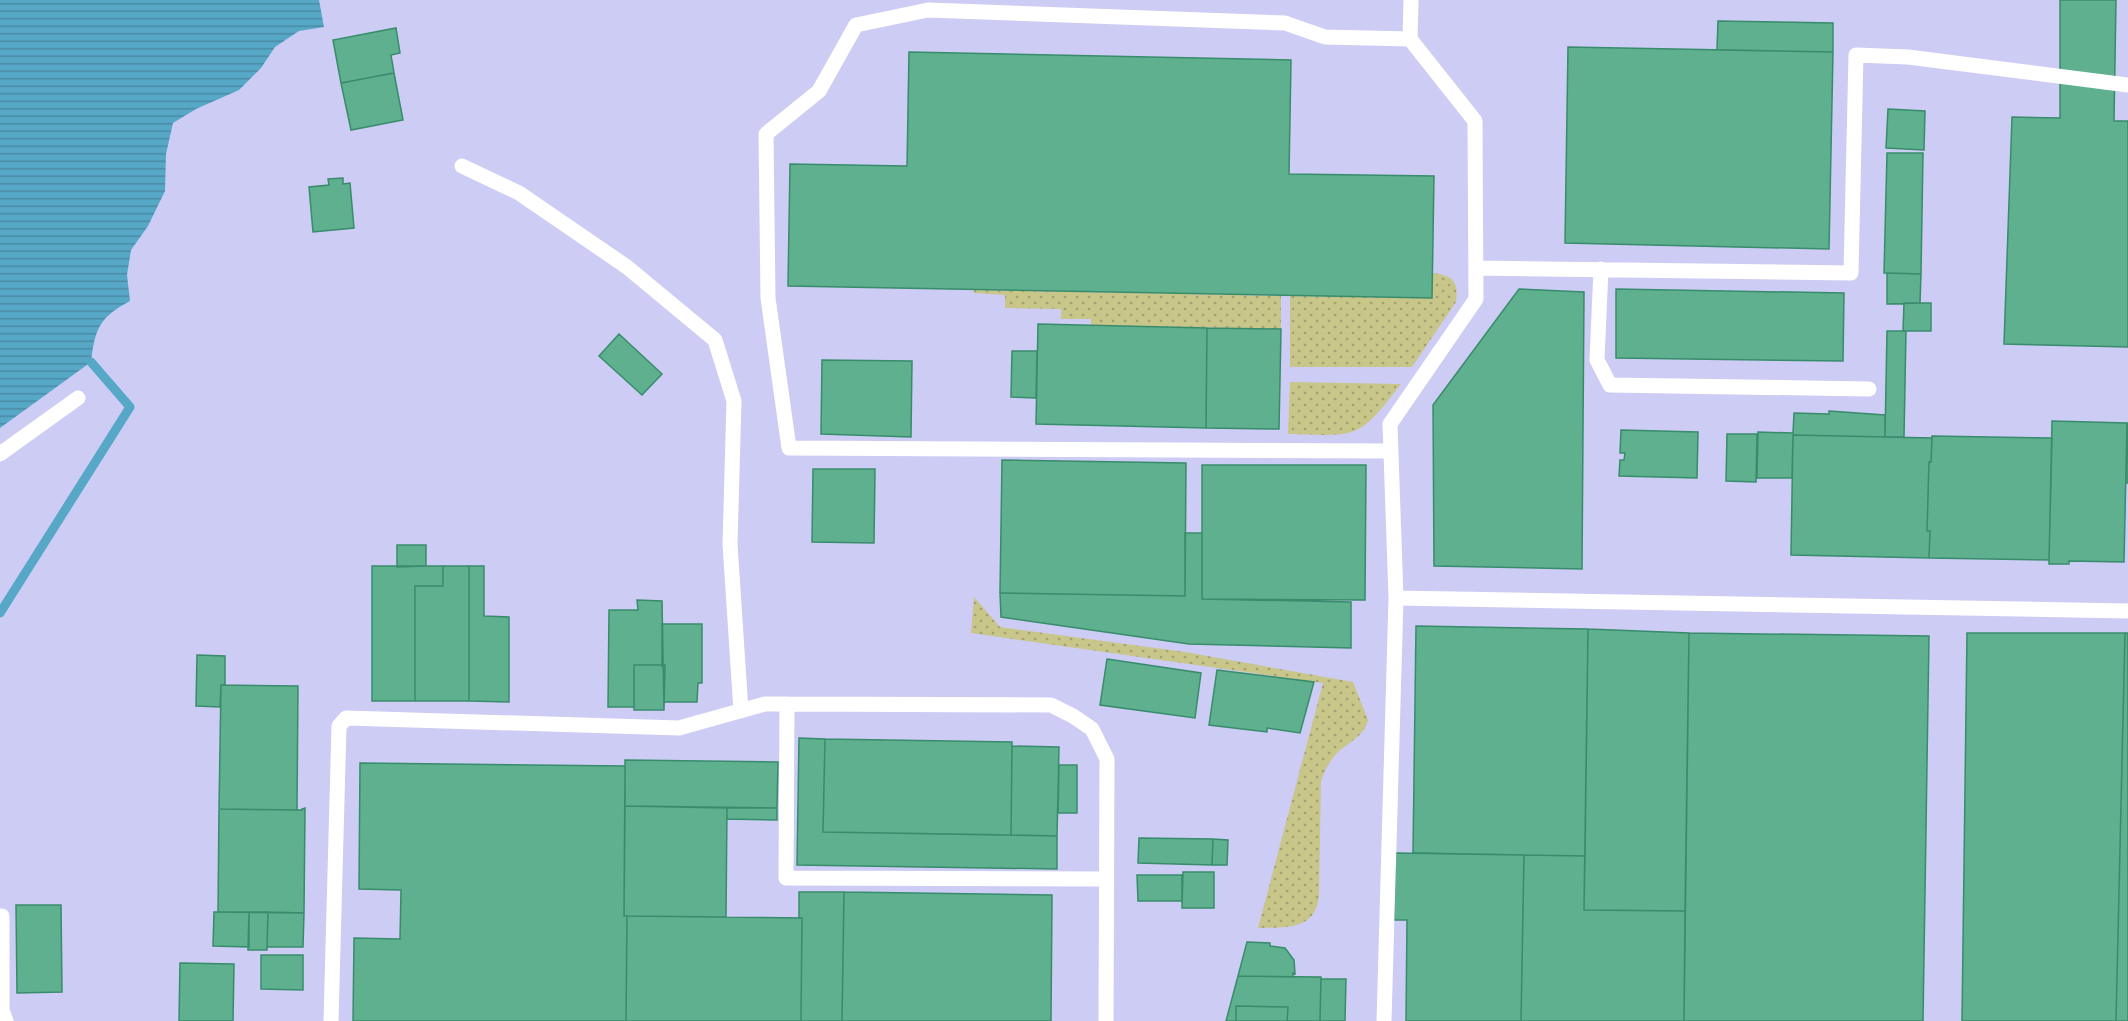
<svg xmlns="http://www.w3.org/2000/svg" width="2128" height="1021" font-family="Commissioner,sans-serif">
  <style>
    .grass { fill: url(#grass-dots) }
    .water { fill: url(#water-rules) }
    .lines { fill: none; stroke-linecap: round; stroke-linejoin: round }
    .stream { stroke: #57a8c7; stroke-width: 9 }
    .building { fill: #5eb08e; stroke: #388c6c; stroke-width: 1.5 }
    .service { stroke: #fff; stroke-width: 15 }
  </style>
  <defs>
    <pattern id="grass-dots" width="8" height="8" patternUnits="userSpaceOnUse" patternTransform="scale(1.5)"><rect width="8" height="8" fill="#c9c68a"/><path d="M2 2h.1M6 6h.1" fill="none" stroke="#a4a273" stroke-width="1.8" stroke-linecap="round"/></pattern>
    <pattern id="water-rules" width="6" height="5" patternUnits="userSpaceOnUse" patternTransform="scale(1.5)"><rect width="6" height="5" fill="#57a8c7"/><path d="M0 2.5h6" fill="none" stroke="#498aa4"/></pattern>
  </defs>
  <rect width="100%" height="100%" fill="#ccccf5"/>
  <path class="grass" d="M1432 273C1452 275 1459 281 1456 302L1412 367H1290V296L1431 298Z
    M974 290 1281 296V329L1091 325V319H1061V309L1005 308V295L974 293Z
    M1290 382 1401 384C1358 440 1358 436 1288 434Z
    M974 597 1000 627 1185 652 1353 682 1368 720C1364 736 1351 741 1339 751 1330 760 1325 769 1321 781L1319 895C1316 931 1285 927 1258 928L1323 683 971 633Z"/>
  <path class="water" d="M0 0H319L324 27 299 31 275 47 261 68 239 90 196 109 173 123 166 154 165 191 148 226 131 250 127 275 130 301C100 317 95 328 91 362L0 428Z"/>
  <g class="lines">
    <path class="stream" d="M0 613 130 407 91 362"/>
  </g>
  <path class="building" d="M2060 0H2116L2114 121H2128V347L2004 344 2012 117 2060 118Z
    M1718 21 1833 23V52L1717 50Z
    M396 28 400 53 391 55 394 73 341 83 333 40Z
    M1568 47 1833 52 1829 249 1565 243Z
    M909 52 1291 60 1289 174 1434 176 1432 298 788 286 790 164 907 166Z
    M394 73 403 120 351 130 341 83Z
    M1888 109 1925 111 1924 150 1886 148Z
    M1887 153H1923L1921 274 1884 273Z
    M343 178V184L350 183 354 228 313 232 309 187 329 185 328 179Z
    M1887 273 1921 274 1920 303 1887 304Z
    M1519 289 1584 292 1582 569 1434 566 1433 405Z
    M1616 289 1844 293 1843 361 1616 358Z
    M1904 303H1931V331H1903Z
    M1038 324 1207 328 1206 428 1036 424Z
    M1207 328 1281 329 1279 429 1206 428Z
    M1887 331H1906L1904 437H1885Z
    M619 334 662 374 642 395 599 356Z
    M1012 351H1037L1036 398 1011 397Z
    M822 360 912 361 911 437 821 434Z
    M1829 411 1885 415V437L1793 435 1792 478H1757L1758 432 1793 433 1794 413 1829 414Z
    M2052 421 2127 423 2124 562 2069 561V564H2049Z
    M2127 423H2128V483H2126Z
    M1621 430 1698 432 1697 478 1619 476 1620 460H1624L1625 453H1620Z
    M1727 434H1757L1756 482 1726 481Z
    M1793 435 1932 438 1931 462H1929L1927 531H1930L1929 558 1791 555Z
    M1932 436 2052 438 2049 560 1929 558 1930 531H1927L1929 462H1931Z
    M1002 460 1186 463 1185 596 1000 593Z
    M1202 465H1366L1365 600 1202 599Z
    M813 469H875L874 543 812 542Z
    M1185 533H1202V599L1351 602V648L1189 644 1001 617 1000 593 1185 596Z
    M397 545H426V566L397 567Z
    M372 566H443V586H415V701H372Z
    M443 566H469V701H415V586H443Z
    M469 566H484V616L509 617V702L469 701Z
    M637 600 662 601 664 710H634V707H608L609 610H638Z
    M662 624H702V683H698L697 702H664L665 665 662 666Z
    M1416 626 1588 629 1585 856 1413 853Z
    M1588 629 1689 633 1685 911 1584 910Z
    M1689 633 1929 636 1923 1021H1684Z
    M1967 633H2125L2116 1021H1962Z
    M2125 633H2128V1021H2116Z
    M197 655 225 656V685H221L220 707 196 706Z
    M1107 659 1201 673 1195 718 1100 705Z
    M634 665H665L664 710H634Z
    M1217 670 1314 682 1300 733 1267 728V732L1209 725Z
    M221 685 298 686 297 810 219 809Z
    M799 738 825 739 823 832 1057 836V869L797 865Z
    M825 739 1012 742 1011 835 823 832Z
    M1012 746 1059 747 1057 836 1011 835Z
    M625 760 778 762 777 808 625 806Z
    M360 763 625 766 624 916H627L626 1021H353L354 938 400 939 401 890 359 889Z
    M1059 765H1077V813H1058Z
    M625 806 727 808 726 917 624 916Z
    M305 808 304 913 218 912 219 809 302 810V809Z
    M727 808H777V820L727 819Z
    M1139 838 1213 839 1212 865 1138 863Z
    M1213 839 1228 840 1227 865H1212Z
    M1395 853 1524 855 1521 1021H1406L1407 920H1394Z
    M1524 855 1585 856 1584 910 1685 911 1684 1021H1521Z
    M1183 872H1214V908H1182Z
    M1137 875H1182V901H1138Z
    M799 892H844L842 1021H801L802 918H799Z
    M844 892 1052 895 1051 1021H842Z
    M16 905H61L62 992 17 993Z
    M214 912H249V947L213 946Z
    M249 912H268L267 950H248Z
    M268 912 304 913 303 947H267Z
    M627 916 802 918 801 1021H626Z
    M1247 942 1270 943V946L1285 948 1294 960 1295 974 1293 973V977L1238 976Z
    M261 955H303V990L261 989Z
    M180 963 234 964 233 1021H179Z
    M1238 976 1321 977 1320 1021H1226Z
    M1321 979H1346L1345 1021H1320Z
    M1236 1006 1288 1007 1287 1021H1236Z"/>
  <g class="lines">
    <path class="service" d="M462 166 519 193 627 267 715 340 734 401 730 544 741 711
      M1476 268 1851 273 1856 55 1908 57 2128 85
      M1601 269 1597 360 1610 385 1869 389
      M1390 451 789 448 768 298 766 134 819 91 856 25 928 10 1285 23 1325 37 1410 39
      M0 454 78 398
      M1396 598 2128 611
      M787 704 786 878 1106 879
      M0 916H2V1010L6 1021
      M331 1021 339 726 346 718 679 728 765 704H787L1051 705 1073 716 1092 729 1107 759 1106 1021
      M1384 1021 1396 598 1390 424 1476 299 1475 121 1410 39 1411 0"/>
  </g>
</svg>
